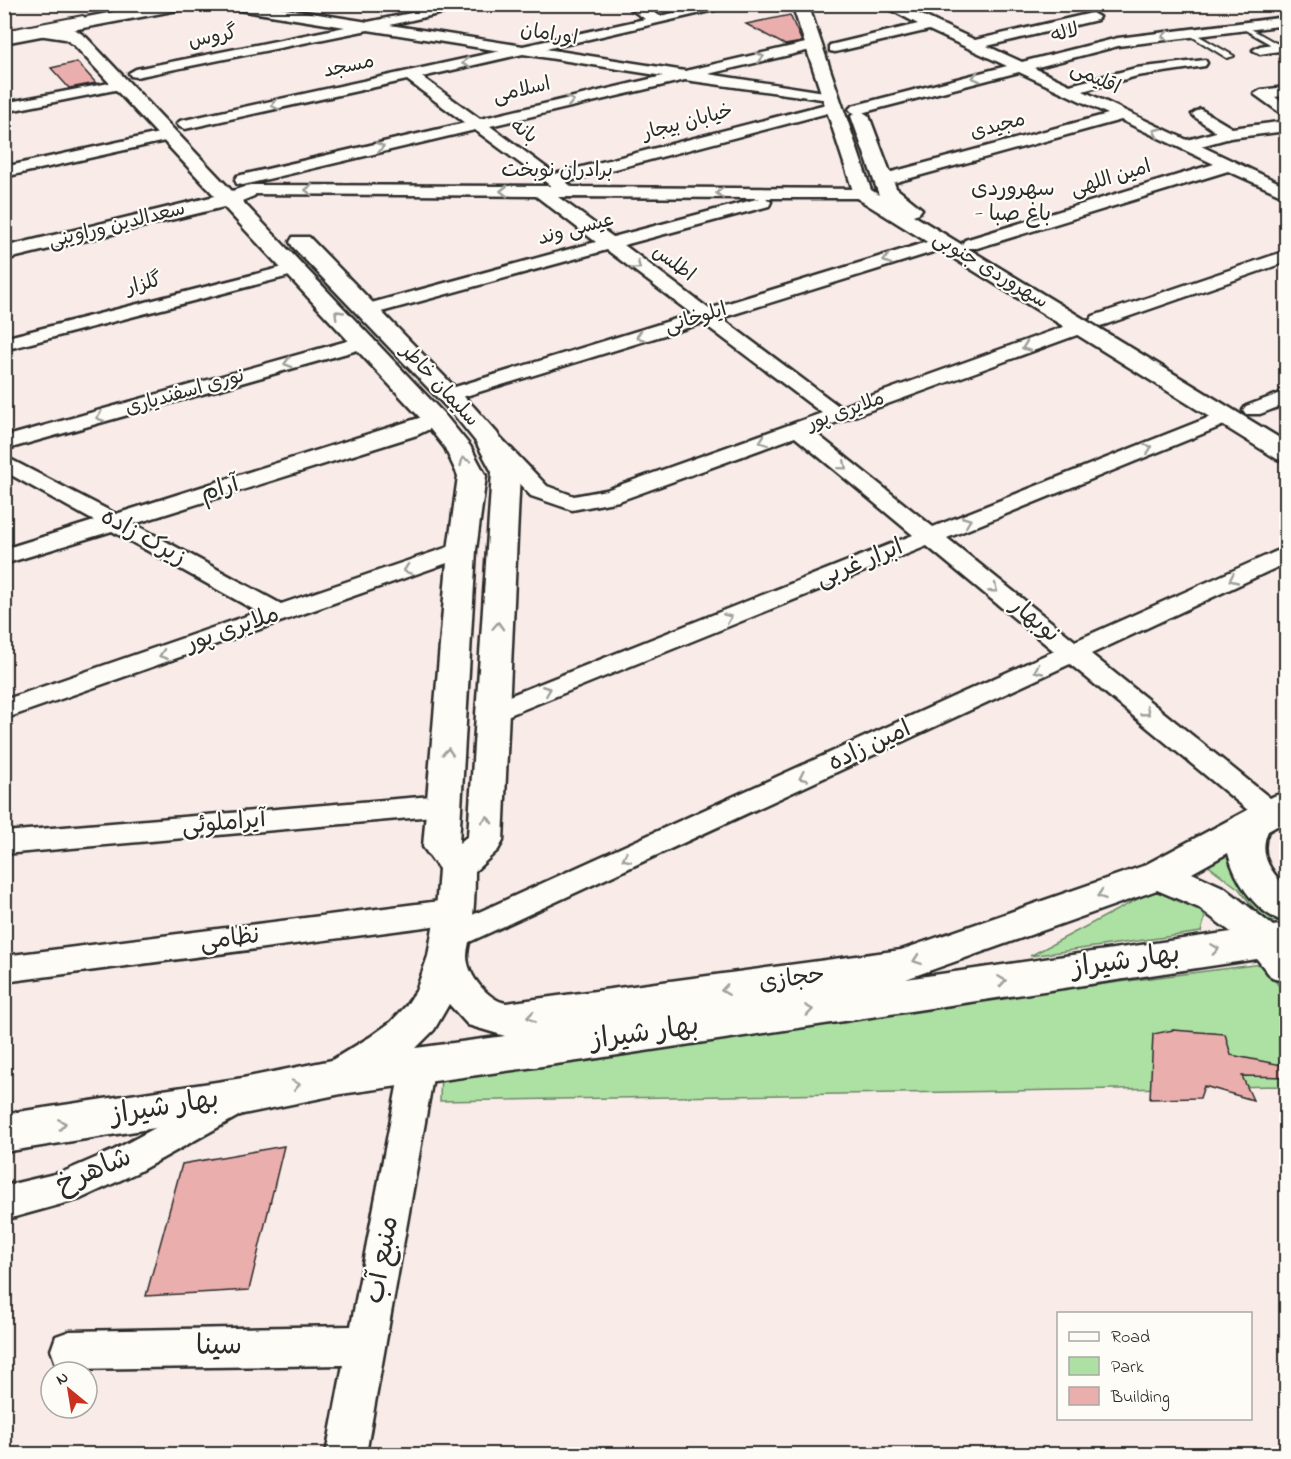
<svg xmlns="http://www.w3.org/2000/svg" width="1291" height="1459" font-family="'Indie Flower','Playpen Sans Arabic',sans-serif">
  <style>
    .green { fill: #ace1a3; stroke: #6c8667; stroke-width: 1.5 }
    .building { fill: #eaaead; stroke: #2b2b2b; stroke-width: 1.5 }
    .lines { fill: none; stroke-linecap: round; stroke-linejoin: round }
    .service-casing { stroke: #2b2b2b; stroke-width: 4 }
    .minor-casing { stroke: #2b2b2b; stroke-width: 5 }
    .secondary-casing { stroke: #2b2b2b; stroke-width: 5 }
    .primary-casing { stroke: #2b2b2b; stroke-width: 5 }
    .service { fill: #fdfcf7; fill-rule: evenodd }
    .minor { fill: #fdfcf7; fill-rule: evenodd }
    .secondary { fill: #fdfcf7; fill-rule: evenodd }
    .primary { fill: #fdfcf7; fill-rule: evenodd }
    .oneway { stroke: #9e9e9b }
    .labels { text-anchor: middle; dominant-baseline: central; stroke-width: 4.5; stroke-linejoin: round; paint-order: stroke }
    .far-street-label { font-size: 20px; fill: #2b2b2b; stroke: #fdfcf7 }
    .far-neighbourhood-label { font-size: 22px; fill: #2b2b2b; stroke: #fdfcf7 }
    .street-label { font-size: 24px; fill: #2b2b2b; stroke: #fdfcf7 }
    .near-street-label { font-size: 28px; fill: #2b2b2b; stroke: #fdfcf7 }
  </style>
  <rect width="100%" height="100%" fill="#f9ece8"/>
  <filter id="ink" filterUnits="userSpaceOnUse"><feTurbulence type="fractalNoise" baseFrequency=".0167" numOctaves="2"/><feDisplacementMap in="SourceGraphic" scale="12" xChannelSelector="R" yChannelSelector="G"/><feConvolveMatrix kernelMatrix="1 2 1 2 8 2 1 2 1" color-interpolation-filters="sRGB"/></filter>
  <g filter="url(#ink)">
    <path class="green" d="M1233 846 1284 920 1265 923 1239 889 1206 864Z
      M1162 886 1195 900 1205 917 1201 932 1030 956Z
      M1262 964 1286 995V1086L440 1101 441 1068Z"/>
    <path class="building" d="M790 15 802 42 785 45 746 24Z
      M77 62 96 83 69 88 51 68Z
      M1173 1030 1225 1034 1231 1055 1287 1066V1077L1242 1076 1253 1100 1204 1086 1200 1098 1150 1099 1153 1034Z
      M284 1146 249 1290 146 1296 182 1164Z"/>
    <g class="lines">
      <defs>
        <path id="service" d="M83 16 85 19 4 35V31Z
          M1240 25H1244L1283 47 1277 48 1240 27Z
          M1188 32H1192L1234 56 1227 58 1188 34Z"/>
        <path id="minor" d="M129 4H146L120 20H110V14Z
          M220 4H255L368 22 454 4H482L390 25 523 46 645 19 623 4H639L660 16 713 4H740L546 49 685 71 814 41 819 42V48L708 74 831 93 839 98 836 101 685 80 490 126 555 174 834 102 839 104 842 107 839 110 566 182 572 187 868 189 870 193 862 198H766L771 202 769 206 624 245 709 309 937 239H949L952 243 949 247 721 318 840 407 1074 323H1088L1091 327 1088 331 813 431 933 527 1220 413H1234L1238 417 1234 421 947 538 1075 641 1286 547V563L1091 654 1280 806 1284 813 1280 820 1270 824 1260 820 1070 664 452 950 441 947 437 938 441 929 455 923 4 982V956L456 899 467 903 471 911 468 917 1054 651 927 546 502 718 493 721 484 718 480 712 484 706 913 535 795 437 619 501 572 510 531 496 485 448 482 443 485 438H501L547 486 574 496 606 490 822 413 703 323 456 399H442L439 395 442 391 692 314 607 250 374 314H360L357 310 360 306 596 242 536 196 245 194 243 190 245 186 251 185 551 186 475 130 243 185 237 184 235 180 237 176 465 123 407 80 185 129 180 127 177 124 180 121 500 51 368 30 136 77 131 76 129 73 136 69 345 27 226 8ZM523 54 663 76 480 119 422 77ZM558 197 760 198 613 237Z
          M880 4H898L975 40 1092 13 1099 17 1097 20 987 46 1022 62 1118 38 1286 17V25L1118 46 1034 68 1070 85 1136 68 1205 60 1207 63 1205 66 1137 76 1083 91 1187 140 1216 132 1195 117 1192 114 1200 109 1232 128 1286 121V131L1230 138 1201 146 1286 186V197L1228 171 977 248H965L962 244 965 240 1214 164 1121 120 889 184H877L875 180 877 176 1108 114 1019 72 857 114 852 112 849 109 852 106 1007 66 929 30 835 52 830 51V45L918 24Z
          M1286 42V50L1260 54 1253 50 1260 46Z
          M120 81 127 85 125 88 4 112V103Z
          M1286 87V95L1275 97 1286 105V117L1254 94 1261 90Z
          M168 131 174 133 176 136 174 139 4 177V167Z
          M1286 251V262L1107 324 1100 326 1090 320 1093 316Z
          M295 264 304 269 301 273 4 350V338Z
          M365 336 372 338 375 342 372 346 4 450V437Z
          M1286 391V404L1260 414H1246L1243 410 1246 406Z
          M435 413 442 415 446 419 442 423 417 435 134 524 281 604 454 545H470L474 550 470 555 4 719V700L258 612 112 531 4 564V549L94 521 4 471V456L116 514Z
          M444 795 454 798 458 805 454 812 444 815 4 854V832Z
          M418 1052 430 1056 435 1066 366 1454H326L343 1365 70 1369 56 1364 51 1350 56 1336 70 1331 351 1326 401 1066 406 1056Z
          M230 1088 242 1092 247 1103 242 1114 138 1172 80 1199 4 1220V1186L63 1172 114 1150Z"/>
        <path id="secondary" d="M792 4H808L871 190 879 195 851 116 860 110 869 116 896 188 922 209 919 213 913 215 1286 442V461L1277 459 855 197Z
          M44 26 76 30 86 37 232 191 247 186 254 188 257 192 254 196 242 201 444 414 470 446 486 476 476 550 459 843 468 836 492 472 476 442 455 416 293 247 290 242 293 237H309L473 406 497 433 520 472 503 841 498 850 475 871C475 892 474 912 471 932 470 940 467 948 467 956 467 975 488 1000 506 1003L901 950 1143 866 1274 796 1286 792V821L1268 831C1258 854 1270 871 1286 887V922C1257 915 1235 881 1228 853L1192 873 1225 888 1273 926 1286 924V982L1272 978 1257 959 585 1060 341 1094 243 1114 4 1152V1114L243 1078 332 1060 370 1037 391 1022 406 1006 416 991 428 956 436 910 439 869 423 847 448 550 458 476 445 448 426 424 224 207 4 260V247L215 196 74 45 65 39 38 35 36 31ZM1157 890 1199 908 1231 932 906 979ZM449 1004 468 1025 505 1036 416 1048 434 1030Z"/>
        <path id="primary" d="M155 4H191L183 9 4 43V33Z"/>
      </defs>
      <use href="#service" class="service-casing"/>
      <use href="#minor" class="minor-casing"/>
      <use href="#secondary" class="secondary-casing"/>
      <use href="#primary" class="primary-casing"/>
      <use href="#service" class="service"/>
      <use href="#minor" class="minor"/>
      <use href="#secondary" class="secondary"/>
      <use href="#primary" class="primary"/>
    </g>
    <defs><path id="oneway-chevron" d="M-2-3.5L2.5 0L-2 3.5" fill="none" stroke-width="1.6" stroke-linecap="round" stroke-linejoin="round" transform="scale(1.5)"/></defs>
    <g class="oneway">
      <use href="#oneway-chevron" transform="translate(1166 36) rotate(173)"/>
      <use href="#oneway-chevron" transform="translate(760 57) rotate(-12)"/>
      <use href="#oneway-chevron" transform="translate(466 63) rotate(168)"/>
      <use href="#oneway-chevron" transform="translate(976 77) rotate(165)"/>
      <use href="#oneway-chevron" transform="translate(570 101) rotate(-13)"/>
      <use href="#oneway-chevron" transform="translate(275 105) rotate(168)"/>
      <use href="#oneway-chevron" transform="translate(1157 132) rotate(-155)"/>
      <use href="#oneway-chevron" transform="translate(380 147) rotate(-14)"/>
      <use href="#oneway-chevron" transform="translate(309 190) rotate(-180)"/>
      <use href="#oneway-chevron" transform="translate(504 191) rotate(-180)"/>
      <use href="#oneway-chevron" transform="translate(720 193) rotate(-180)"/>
      <use href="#oneway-chevron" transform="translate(887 260) rotate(163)"/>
      <use href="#oneway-chevron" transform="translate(637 266) rotate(37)"/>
      <use href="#oneway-chevron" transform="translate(338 314) rotate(-134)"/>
      <use href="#oneway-chevron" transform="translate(640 336) rotate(163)"/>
      <use href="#oneway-chevron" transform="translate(1026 347) rotate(160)"/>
      <use href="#oneway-chevron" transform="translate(288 363) rotate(164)"/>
      <use href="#oneway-chevron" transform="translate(100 417) rotate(164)"/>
      <use href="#oneway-chevron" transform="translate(763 441) rotate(160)"/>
      <use href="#oneway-chevron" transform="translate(1148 448) rotate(-22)"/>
      <use href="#oneway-chevron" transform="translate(464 461) rotate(-116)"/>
      <use href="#oneway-chevron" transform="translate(843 466) rotate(40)"/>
      <use href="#oneway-chevron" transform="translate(967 521) rotate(-22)"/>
      <use href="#oneway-chevron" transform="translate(407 570) rotate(161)"/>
      <use href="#oneway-chevron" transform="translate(1233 579) rotate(155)"/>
      <use href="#oneway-chevron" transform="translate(994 589) rotate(39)"/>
      <use href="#oneway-chevron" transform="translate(728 618) rotate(-22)"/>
      <use href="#oneway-chevron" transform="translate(498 626) rotate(-87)"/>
      <use href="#oneway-chevron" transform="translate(163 655) rotate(161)"/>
      <use href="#oneway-chevron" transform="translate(1038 670) rotate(155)"/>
      <use href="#oneway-chevron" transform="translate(547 690) rotate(-22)"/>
      <use href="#oneway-chevron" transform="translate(1146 712) rotate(39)"/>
      <use href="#oneway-chevron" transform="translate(448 752) rotate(-86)"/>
      <use href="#oneway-chevron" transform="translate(803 777) rotate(155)"/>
      <use href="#oneway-chevron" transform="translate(487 820) rotate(-87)"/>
      <use href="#oneway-chevron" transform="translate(626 858) rotate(155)"/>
      <use href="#oneway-chevron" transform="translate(1101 895) rotate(161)"/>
      <use href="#oneway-chevron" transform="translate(1215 949) rotate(-8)"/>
      <use href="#oneway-chevron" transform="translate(917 960) rotate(161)"/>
      <use href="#oneway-chevron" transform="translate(1002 981) rotate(-8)"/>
      <use href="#oneway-chevron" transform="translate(725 990) rotate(172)"/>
      <use href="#oneway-chevron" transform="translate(809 1010) rotate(-8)"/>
      <use href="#oneway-chevron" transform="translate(531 1017) rotate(172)"/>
      <use href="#oneway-chevron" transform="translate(296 1085) rotate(-12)"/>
      <use href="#oneway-chevron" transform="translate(62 1124) rotate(-9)"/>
    </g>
  </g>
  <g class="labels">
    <g class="far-street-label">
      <text transform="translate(1065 34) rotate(-14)">لاله</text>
      <text transform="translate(549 35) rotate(9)">اورامان</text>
      <text transform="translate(213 38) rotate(-11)">گروس</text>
      <text transform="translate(349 67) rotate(-12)">مسجد</text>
      <text transform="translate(1095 79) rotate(25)">اقلیمی</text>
      <text transform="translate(522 91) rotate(-13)">اسلامی</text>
      <text transform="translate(688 123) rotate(-15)">خیابان بیجار</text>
      <text transform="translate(998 127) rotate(-15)">مجیدی</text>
      <text transform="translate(523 132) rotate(36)">بانه</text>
      <text x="557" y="171">برادران نوبخت</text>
      <text transform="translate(1111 179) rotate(-17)">امین اللهی</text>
      <text transform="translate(117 226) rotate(-14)">سعدالدین وراوینی</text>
      <text transform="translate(576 230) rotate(-15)">عیسی وند</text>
      <text transform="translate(673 264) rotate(37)">اطلس</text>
      <text transform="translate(990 271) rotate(31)">سهروردی جنوبی</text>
      <text transform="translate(144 285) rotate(-15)">گلزار</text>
      <text transform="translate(696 319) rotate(-17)">ایلوخانی</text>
      <text transform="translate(439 386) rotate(47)">سلیمان خاطر</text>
      <text transform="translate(185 393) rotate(-16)">نوری اسفندیاری</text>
      <text transform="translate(846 412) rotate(-20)">ملایری پور</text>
    </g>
    <g class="far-neighbourhood-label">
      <text x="1013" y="190">سهروردی<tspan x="1013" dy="25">- باغ صبا</tspan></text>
    </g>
    <g class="street-label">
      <text transform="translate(220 490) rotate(-17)">آرام</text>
      <text transform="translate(143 538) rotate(29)">زیرک زاده</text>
      <text transform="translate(860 564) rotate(-22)">ابرار غربی</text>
      <text transform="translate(1034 621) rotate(39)">نوبهار</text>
      <text transform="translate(233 630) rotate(-19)">ملایری پور</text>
      <text transform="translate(870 747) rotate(-25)">امین زاده</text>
      <text transform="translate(224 824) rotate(-5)">آیراملوئی</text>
      <text transform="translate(230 940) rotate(-7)">نظامی</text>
      <text transform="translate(792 980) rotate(-8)">حجازی</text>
    </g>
    <g class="near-street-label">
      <text transform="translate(1126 962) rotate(-8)">بهار شیراز</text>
      <text transform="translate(645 1034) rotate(-8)">بهار شیراز</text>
      <text transform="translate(165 1108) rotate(-9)">بهار شیراز</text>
      <text transform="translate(94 1172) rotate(-23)">شاهرخ</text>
      <text transform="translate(383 1260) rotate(-80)">منبع آب</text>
      <text transform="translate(219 1347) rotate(-1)">سینا</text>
    </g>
  </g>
  <rect width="1291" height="1459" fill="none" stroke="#fdfcf7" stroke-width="24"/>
  <rect x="12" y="12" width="1267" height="1435" fill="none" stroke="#2b2b2b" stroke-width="2" filter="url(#ink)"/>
  <rect x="1057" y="1312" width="195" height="108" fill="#fdfcf7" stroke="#a9a8a5" stroke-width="1.5"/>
  <rect x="1069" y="1332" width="30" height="9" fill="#fdfcf7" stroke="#a9a8a5" stroke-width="1.5"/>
  <text x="1111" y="1342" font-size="18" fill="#2b2b2b">Road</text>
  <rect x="1069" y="1357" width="30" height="18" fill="#ace1a3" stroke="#a9a8a5" stroke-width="1.5"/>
  <text x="1111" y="1372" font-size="18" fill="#2b2b2b">Park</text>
  <rect x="1069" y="1387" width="30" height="18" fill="#eaaead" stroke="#a9a8a5" stroke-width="1.5"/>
  <text x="1111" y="1402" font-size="18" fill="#2b2b2b">Building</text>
  <g transform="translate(69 1390) rotate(330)"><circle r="28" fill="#fdfcf7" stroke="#a9a8a5" stroke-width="1.5"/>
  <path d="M0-4.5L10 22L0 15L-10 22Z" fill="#c8321e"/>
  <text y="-9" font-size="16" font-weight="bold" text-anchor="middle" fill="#2b2b2b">N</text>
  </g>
</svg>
